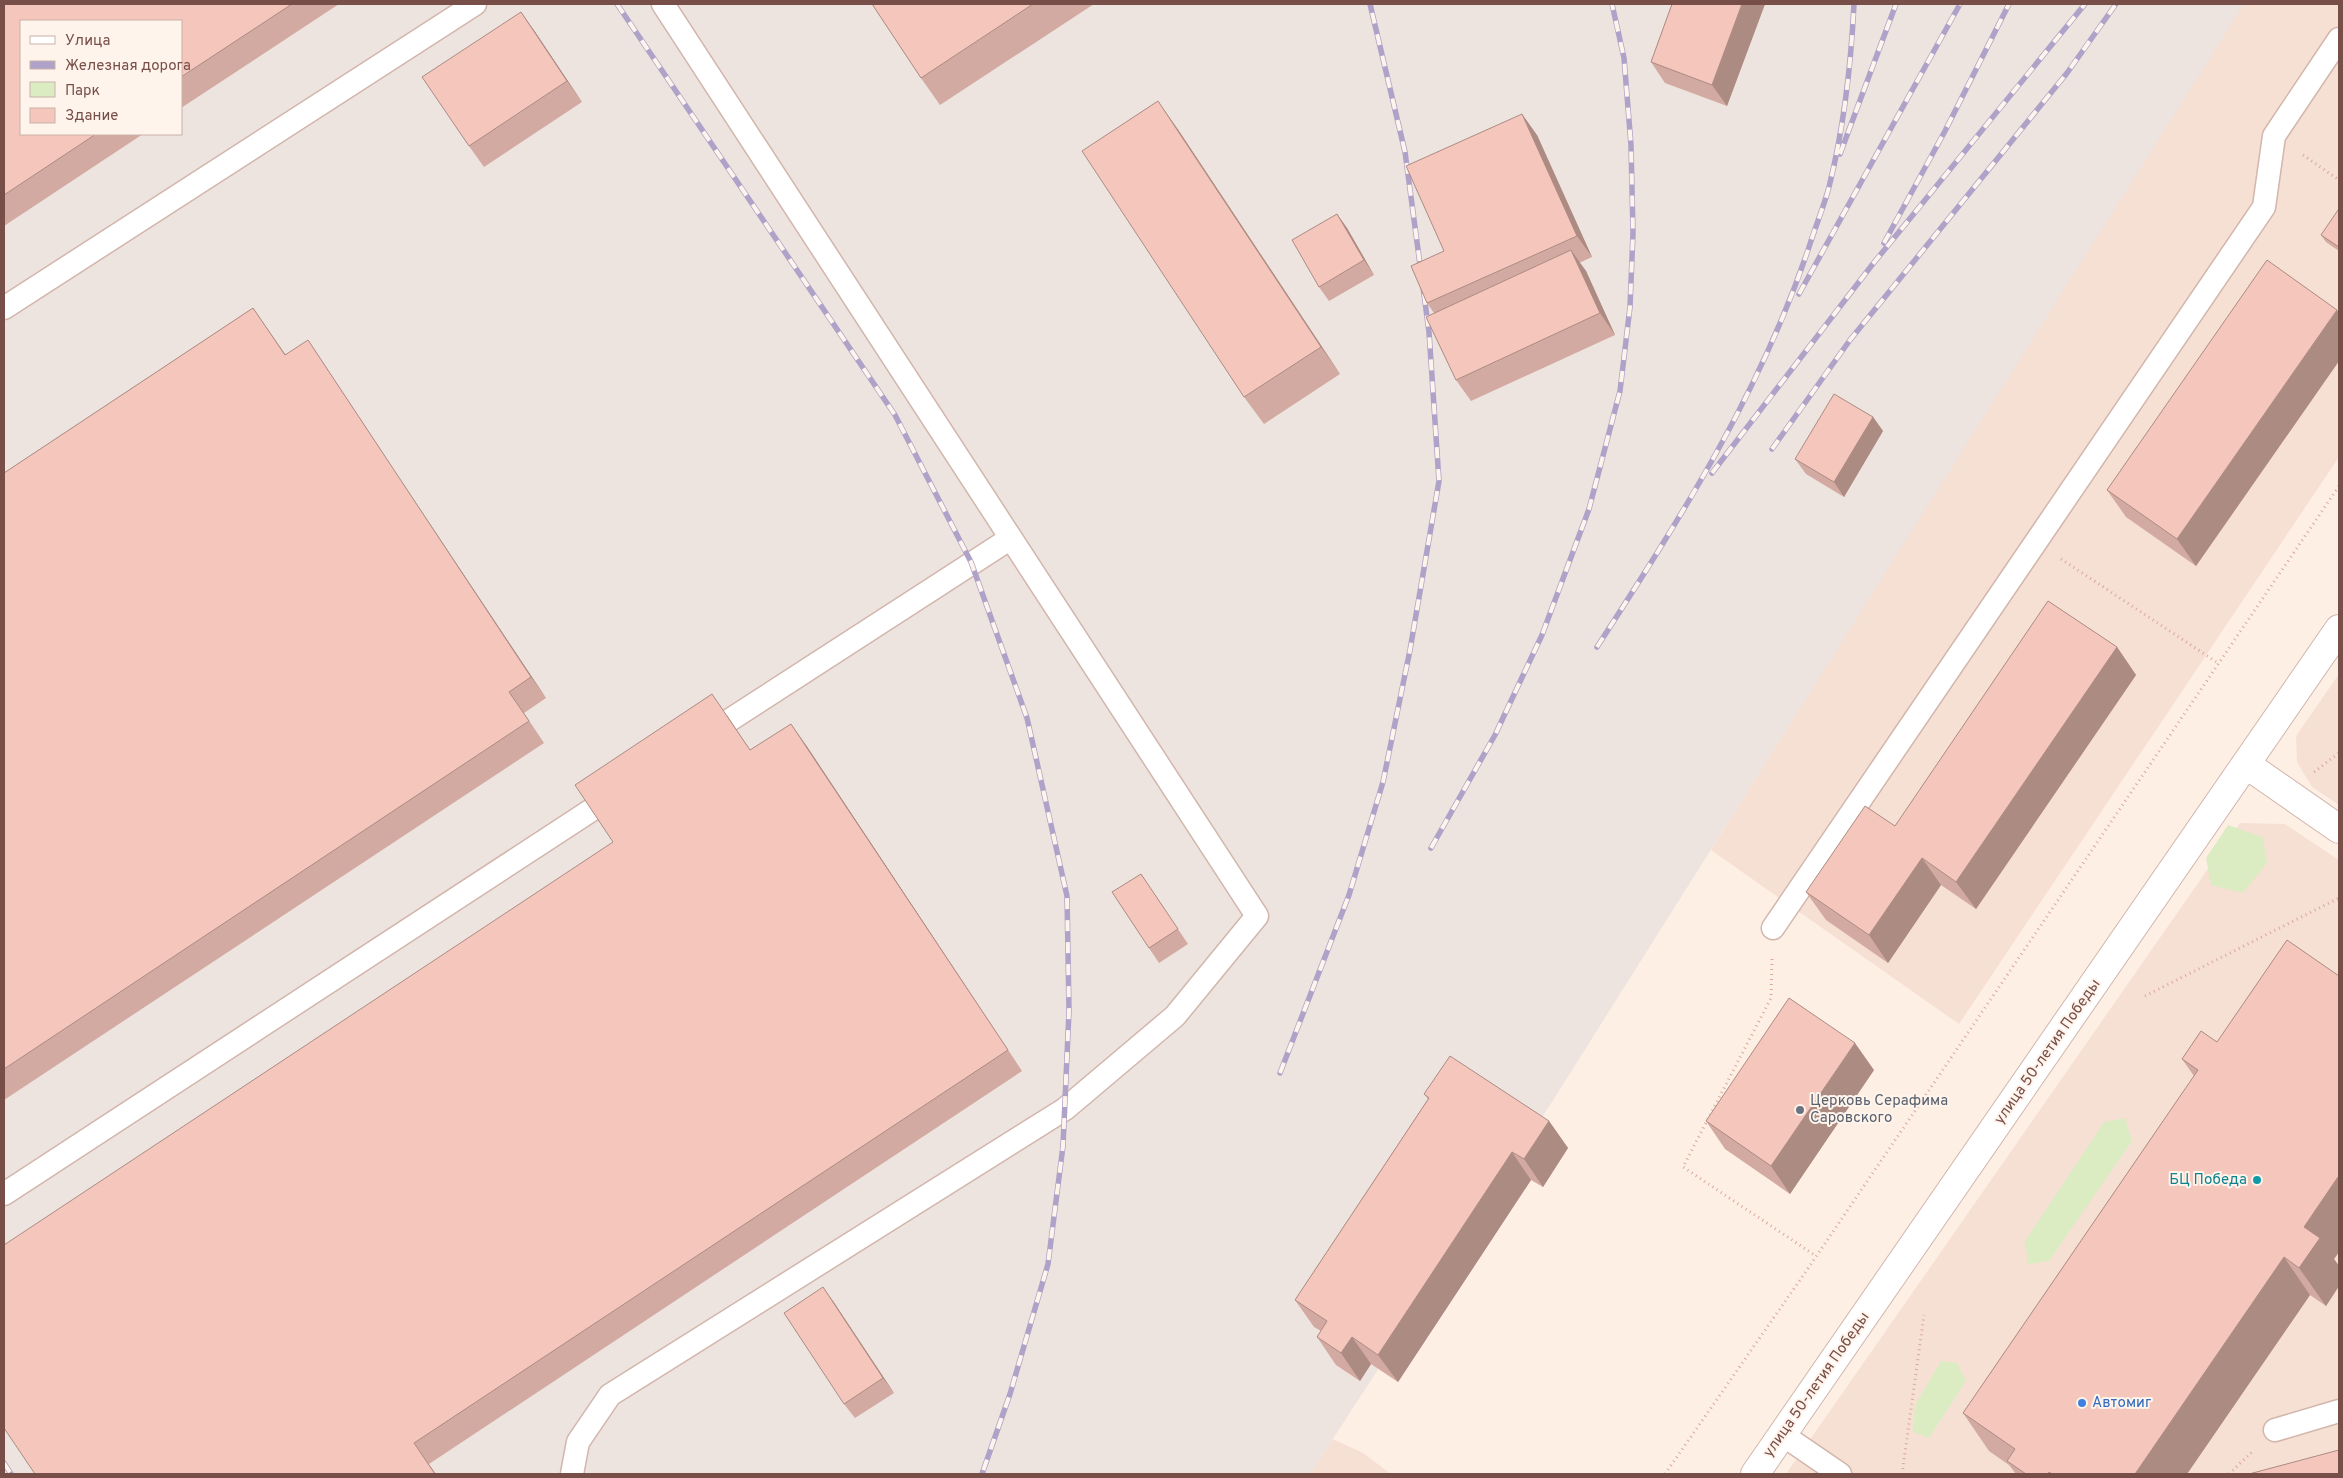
<svg xmlns="http://www.w3.org/2000/svg" width="2343" height="1478" font-family="Overpass,sans-serif">
  <style>
    .residential { fill: #f6dfd3 }
    .industrial { fill: #ede3df; fill-rule: evenodd }
    .green { fill: #dcecc2 }
    .lines { fill: none; stroke-linecap: round; stroke-linejoin: round }
    .service-casing { stroke: #d2b6ac; stroke-width: 25 }
    .minor-casing { stroke: #d2b6ac; stroke-width: 30 }
    .tertiary-casing { stroke: #d2b6ac; stroke-width: 30 }
    .path { stroke: #daa89d; stroke-width: 3; stroke-dasharray: 1 4; stroke-linecap: butt }
    .service { stroke: #fff; stroke-width: 22 }
    .minor { stroke: #fff; stroke-width: 28 }
    .tertiary { stroke: #fff; stroke-width: 28 }
    .rail-casing { stroke: #afa2c8; stroke-width: 5.5 }
    .rail { stroke: #fff4ec; stroke-width: 4; stroke-dasharray: 11; stroke-linecap: butt }
    .wall { fill: #d3aaa1 }
    .shaded-wall { fill: #ac8b83 }
    .building { fill: #f5c6bb; stroke: #ac8b83 }
    .worship-dot { fill: #6b7280; stroke: #fff4ec; stroke-width: 2 }
    .culture-dot { fill: #0f9aa8; stroke: #fff4ec; stroke-width: 2 }
    .shop-dot { fill: #3f7fe0; stroke: #fff4ec; stroke-width: 2 }
    .labels { text-anchor: middle; dominant-baseline: central; stroke-width: 4; stroke-linejoin: round; paint-order: stroke }
    .street-label { font-size: 15px; fill: #784f48; stroke: #fff4ec }
    .worship-label { font-size: 15px; fill: #5b616d; stroke: #fff4ec; text-anchor: start }
    .culture-label { font-size: 15px; fill: #0d838f; stroke: #fff4ec; text-anchor: end }
    .shop-label { font-size: 15px; fill: #366cbe; stroke: #fff4ec; text-anchor: start }
  </style>
  <rect width="100%" height="100%" fill="#feefe5"/>
  <path class="residential" d="M2241 4H2339V457L1959 1024 1711 850Z
    M2339 674V805L2312 787 2297 762 2296 736Z
    M2240 823 2285 824 2339 860V1474H1786Z
    M1333 1439 1363 1453 1391 1474H1310Z"/>
  <path class="industrial" d="M4 4H2244L1550 1105 1310 1474H4ZM21 21H181V134H21Z"/>
  <path class="green" d="M2228 825 2263 837 2267 863 2243 893 2211 885 2206 858Z
    M2125 1118 2132 1141 2049 1261 2028 1264 2025 1241 2104 1122Z
    M1941 1361 1957 1363 1966 1381 1929 1438 1913 1432 1915 1405Z"/>
  <g class="lines">
    <defs>
      <path id="service" d="M4 308 475 4
        M705 736 1011 538
        M1773 928 2264 207 2274 136 2339 39
        M4 1194 616 794
        M2275 1430 2339 1411
        M1783 1435 1840 1474
        M572 1474 578 1442 610 1395 1065 1109 1175 1016 1257 916 663 4"/>
      <path id="minor" d="M2247 765 2339 829"/>
      <path id="tertiary" d="M1755 1474 2339 629"/>
    </defs>
    <use href="#service" class="service-casing"/>
    <use href="#minor" class="minor-casing"/>
    <use href="#tertiary" class="tertiary-casing"/>
    <path class="path" d="M2303 155 2339 180
      M2061 559 2218 663
      M2314 772 2339 753
      M1772 959 1771 998 1683 1167 1816 1256
      M2145 996 2339 898
      M1665 1474 1809 1267 2339 486
      M1902 1474 1924 1315
      M2229 1474 2254 1450"/>
    <use href="#service" class="service"/>
    <use href="#minor" class="minor"/>
    <use href="#tertiary" class="tertiary"/>
    <defs>
      <path id="rail" d="M617 4 895 415 971 562 1027 718 1067 896 1069 1011 1063 1146 1048 1264 1010 1394 982 1474
        M1840 154 1896 4
        M1884 243 1945 131 2009 4
        M1799 294 1960 4
        M1772 449 1850 340 2067 73 2116 4
        M1712 473 1872 265 2085 4
        M1597 647C1681 517 1761 392 1810 244 1816 225 1824 206 1829 187 1844 127 1851 65 1854 4
        M1431 848 1495 735 1542 635 1589 509 1620 391 1630 307 1633 233 1631 145 1624 58 1612 4
        M1280 1073 1349 895 1383 782 1410 650 1439 481 1429 332 1405 152 1370 4
        M4 1463 11 1474"/>
    </defs>
    <use href="#rail" class="rail-casing"/>
    <use href="#rail" class="rail"/>
  </g>
  <path class="wall" d="M4 4H339L181 108V21L21 134H143L4 226Z
    M872 4H1094L940 105 921 78Z
    M1672 4H1765L1727 106 1665 83 1651 62Z
    M521 12 582 102 484 167 469 146Z
    M1177 128 1340 374 1264 424 1244 397Z
    M1537 135 1592 257 1579 263 1586 271 1615 335 1471 401 1456 380 1434 313 1427 303 1444 251Z
    M2339 211V251L2326 242 2321 235Z
    M1337 214 1347 228 1374 275 1329 301 1319 287Z
    M253 308 286 355 322 362 546 698 524 713 544 743 4 1100V473Z
    M2339 313V361L2196 566 2126 517 2107 490Z
    M1873 417 1883 431 1844 497 1806 474 1795 459Z
    M2117 647 2136 675 1976 909 1941 885 1888 963 1826 920 1806 892 1895 826Z
    M727 715 750 750 806 745 1022 1071 429 1464 436 1474H35L613 842Z
    M1141 874 1188 944 1159 963 1149 948Z
    M2339 976V1252L2334 1259 2339 1266V1286L2326 1306 2310 1295 2187 1474H2016L2009 1465 1989 1451 1963 1413 2194 1076 2182 1059 2217 1042Z
    M1874 1070 1790 1194 1725 1149 1706 1121Z
    M1424 1094 1549 1121 1568 1148 1543 1187 1531 1180 1398 1382 1371 1364 1360 1381 1336 1365 1317 1337 1321 1331 1314 1327 1295 1300 1428 1099Z
    M833 1301 894 1393 855 1418 844 1404Z"/>
  <path class="shaded-wall" d="M1742 4H1765L1727 106 1712 85Z
    M521 12 536 33 582 102 567 81Z
    M1158 101 1177 128 1340 374 1321 347Z
    M1522 114 1537 135 1592 257 1577 236Z
    M1337 214 1347 228 1374 275 1364 260Z
    M1571 250 1586 271 1615 335 1600 313Z
    M2337 310 2339 313V361L2196 566 2177 539Z
    M308 340 322 362 546 698 531 677Z
    M1873 417 1883 431 1844 497 1834 482Z
    M2117 647 2136 675 1976 909 1956 882Z
    M791 724 806 745 1022 1071 1008 1050Z
    M1922 858 1941 885 1888 963 1869 935Z
    M1855 1043 1874 1070 1790 1194 1771 1166Z
    M1549 1121 1568 1148 1543 1187 1524 1159Z
    M1512 1152 1531 1180 1398 1382 1378 1355Z
    M2338 1177 2339 1178V1252L2334 1259 2339 1266V1286L2326 1306 2299 1268 2304 1227Z
    M2284 1257 2310 1295 2187 1474H2135Z
    M823 1287 833 1301 894 1393 883 1378Z
    M1352 1337 1371 1364 1360 1381 1341 1353Z"/>
  <path class="building" d="M4 4H292L181 77V21H21V134H96L4 195Z
    M872 4H1033L921 78Z
    M1672 4H1742L1712 85 1651 62Z
    M521 12 567 81 469 146 422 77Z
    M1158 101 1321 347 1244 397 1082 151Z
    M1522 114 1577 236 1427 303 1411 266 1444 251 1406 166Z
    M2338 210 2339 211V247L2321 235Z
    M1337 214 1364 260 1319 287 1292 240Z
    M1571 250 1600 313 1456 380 1426 317Z
    M2267 260 2337 310 2177 539 2107 490Z
    M253 308 285 355 308 340 531 677 509 692 529 721 4 1069V473Z
    M1834 394 1873 417 1834 482 1795 459Z
    M2048 601 2117 647 1956 882 1922 858 1869 935 1806 892 1865 806 1895 826Z
    M712 694 750 750 791 724 1008 1050 414 1443 435 1474H35L4 1428V1245L613 842 575 785Z
    M1141 874 1178 929 1149 948 1112 892Z
    M2287 940 2339 976V1177H2338L2304 1227 2320 1238 2299 1268 2284 1257 2135 1474H2052L2049 1472 2048 1474H2026L2007 1461 2015 1449 1963 1413 2198 1070 2182 1059 2201 1031 2217 1042Z
    M1789 998 1855 1043 1771 1166 1706 1121Z
    M1450 1056 1549 1121 1524 1159 1512 1152 1378 1355 1352 1337 1341 1353 1317 1337 1327 1321 1295 1300 1429 1098 1424 1094Z
    M823 1287 883 1378 844 1404 784 1313Z
    M2339 1450V1474H2249Z"/>
  <circle class="worship-dot" cx="1800" cy="1110" r="5"/>
  <circle class="culture-dot" cx="2257" cy="1180" r="5"/>
  <circle class="shop-dot" cx="2082" cy="1403" r="5"/>
  <g class="labels">
    <g class="street-label">
      <text transform="translate(2048 1052) rotate(-55)">улица 50-летия Победы</text>
      <text transform="translate(1817 1385) rotate(-55)">улица 50-летия Победы</text>
    </g>
    <g class="worship-label">
      <text x="1810" y="1101">Церковь Серафима<tspan x="1810" dy="17">Саровского</tspan></text>
    </g>
    <g class="culture-label">
      <text x="2247" y="1180">БЦ Победа</text>
    </g>
    <g class="shop-label">
      <text x="2092" y="1403">Автомиг</text>
    </g>
  </g>
  <rect width="2343" height="1478" fill="none" stroke="#784f48" stroke-width="10"/>
  <rect x="20" y="20" width="162" height="115" fill="#fff4ec" stroke="#c9b2aa"/>
  <rect x="30" y="36" width="25" height="8" fill="#ffffff" stroke="#c9b2aa"/>
  <text x="65" y="45" font-size="15" fill="#784f48">Улица</text>
  <rect x="30" y="61" width="25" height="8" fill="#afa2c8" stroke="#c9b2aa"/>
  <text x="65" y="70" font-size="15" fill="#784f48">Железная дорога</text>
  <rect x="30" y="82" width="25" height="15" fill="#dcecc2" stroke="#c9b2aa"/>
  <text x="65" y="95" font-size="15" fill="#784f48">Парк</text>
  <rect x="30" y="108" width="25" height="15" fill="#f5c6bb" stroke="#c9b2aa"/>
  <text x="65" y="120" font-size="15" fill="#784f48">Здание</text>
</svg>
